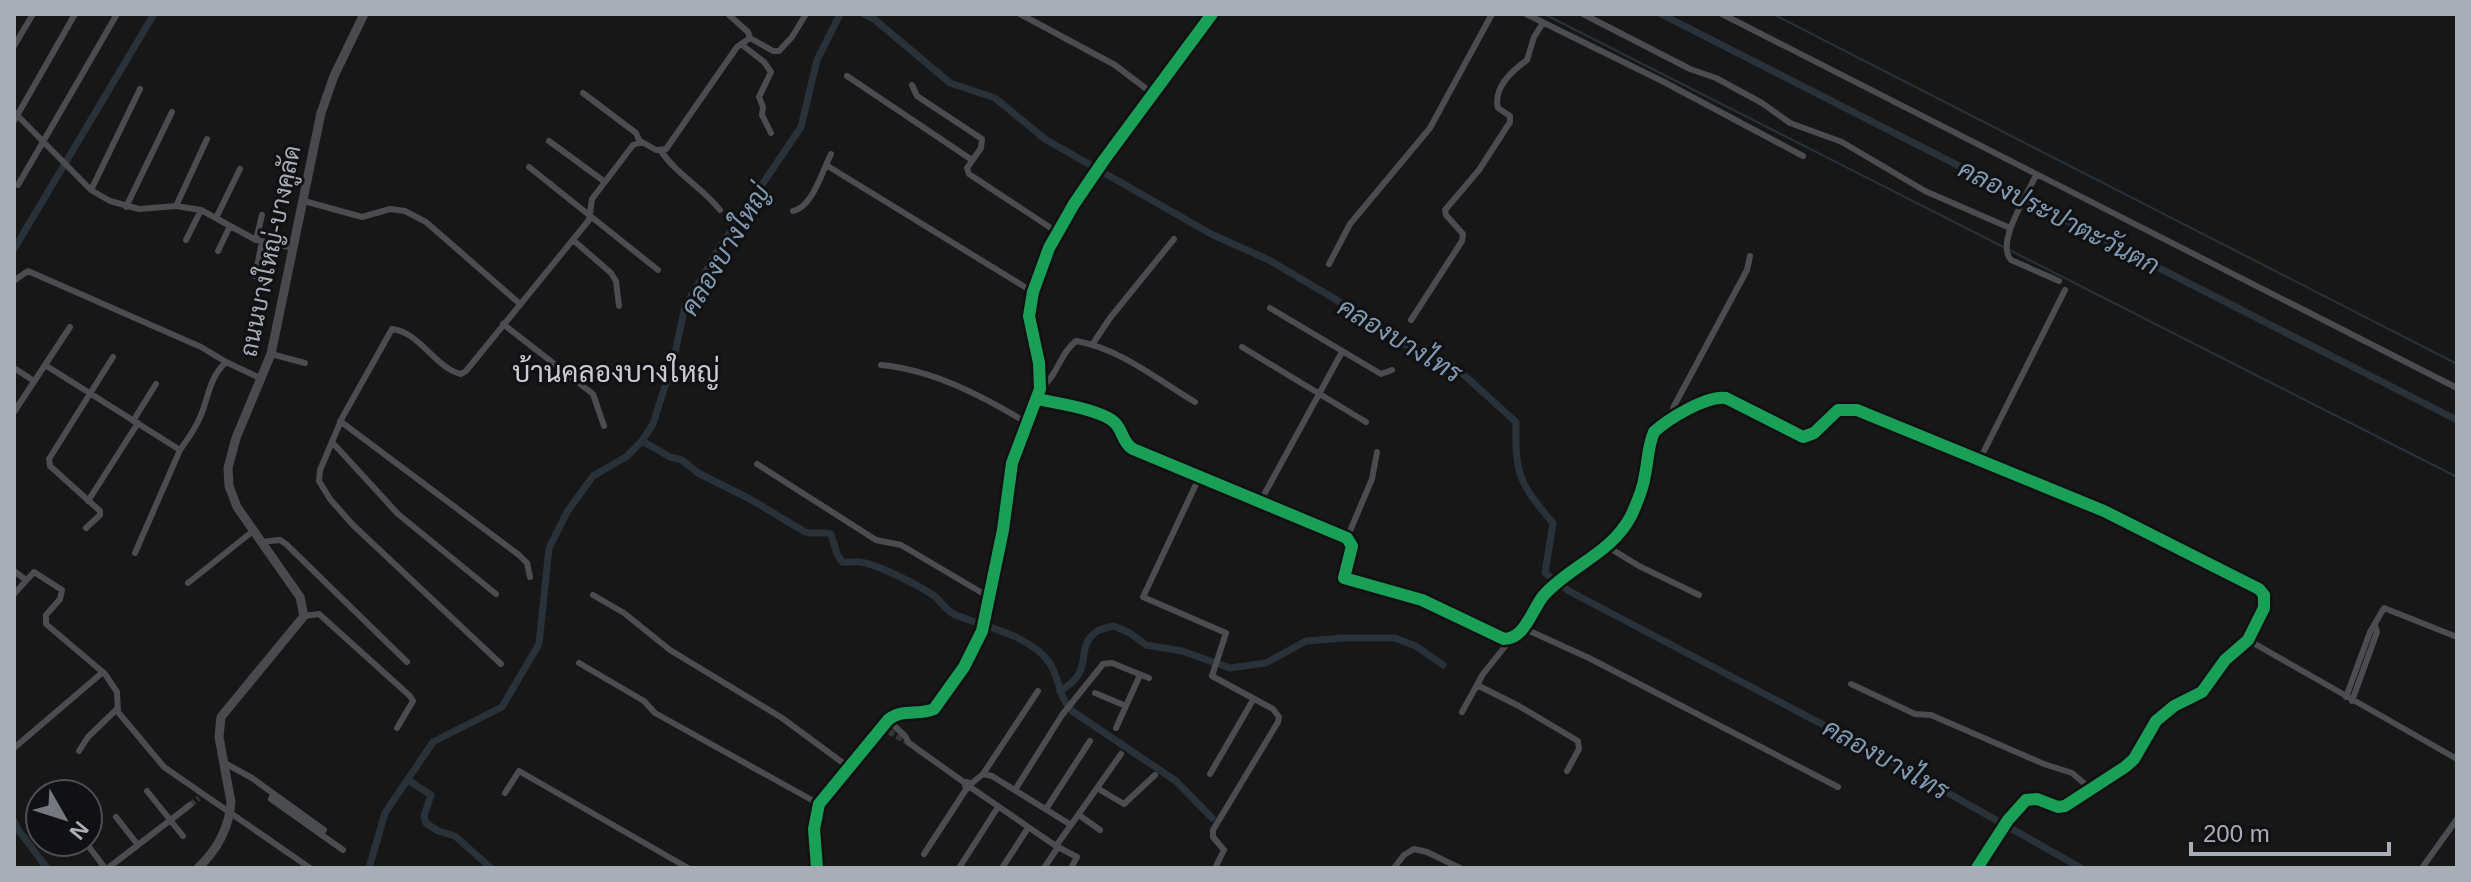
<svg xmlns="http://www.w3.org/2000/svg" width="2471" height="882" font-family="Helvetica,Sarabun,sans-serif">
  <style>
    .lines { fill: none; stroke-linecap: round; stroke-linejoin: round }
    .stream { stroke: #2a3239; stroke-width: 2 }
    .canal { stroke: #2a3239; stroke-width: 7 }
    .street-tunnel { stroke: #343537; stroke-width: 6; stroke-dasharray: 6 3; stroke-linecap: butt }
    .street { stroke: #4b4c50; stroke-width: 6 }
    .secondary { stroke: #4a4a4e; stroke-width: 9 }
    .cycleway-casing { stroke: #111113; stroke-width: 17 }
    .cycleway { stroke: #1a9f57; stroke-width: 12 }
    .labels { text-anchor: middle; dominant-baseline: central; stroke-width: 6; stroke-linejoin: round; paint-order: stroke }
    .street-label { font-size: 24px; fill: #a8adb8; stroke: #111113 }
    .water-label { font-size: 26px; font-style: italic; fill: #7f9bb3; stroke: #111113 }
    .quarter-label { font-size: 28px; fill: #c9ccd4; stroke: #111113 }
  </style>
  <rect width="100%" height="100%" fill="#171717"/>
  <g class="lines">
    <path class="stream" d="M1544 14 2457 477
      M1773 14 2457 364"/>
    <path class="canal" d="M864 14 874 19 950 83 995 98 1045 139 1211 234 1269 260 1335 299 1395 340 1454 366 1516 422C1515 475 1519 483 1553 523L1545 573 1569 591 1888 759 2081 868
      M1661 14 2457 420
      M14 249 154 14
      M642 441 670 457 682 460 698 473 750 499 805 532C814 535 822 531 831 534L837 554 842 562C849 563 854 561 860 562 877 564 918 585 933 595 942 601 945 611 956 615 985 627 1022 633 1045 657 1060 673 1057 696 1072 711L1176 781 1212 818
      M1060 691C1097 670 1073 649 1096 632 1100 629 1109 627 1114 626L1130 633 1146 645 1182 651 1230 668 1266 663 1306 641 1344 638H1395L1416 646 1443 665
      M408 780 431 795 424 816 426 823 438 831 455 836 491 868
      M14 821 19 831 47 868
      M369 868 385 813 433 742 502 707 539 644 549 548 567 512 593 476 626 457 642 441 653 424 674 358 685 306 722 244 801 127 817 60 840 14"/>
    <path class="street-tunnel" d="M881 727 909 743
      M190 805 199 798"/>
    <path class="street" d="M728 14 748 32 750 38
      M1020 14 1115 65 1153 94
      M1526 14 1664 82 1803 156
      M1583 14 1690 69 1716 78 1762 103 1790 123 1842 142 1925 191 2010 228
      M1722 14 2457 388
      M741 44 764 62 771 72 759 97 763 107 762 115 771 133
      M14 46 33 14
      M847 76 972 160
      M912 85 917 96 982 139 981 148 967 168 969 174 1057 232
      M583 93 636 133 640 142
      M14 112 91 190 110 201 139 209 176 206 201 210 256 240 294 248
      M14 121 75 14
      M549 141 605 182
      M661 151C676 174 703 188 720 210
      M831 154 826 165 1033 292
      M529 167 658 270
      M2036 175C2028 194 1995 243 2011 260L2059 281
      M18 185 117 14
      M91 190 140 89
      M304 201 362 217 390 209 405 211 426 222 520 304
      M176 206 207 139
      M126 207 172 112
      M793 211C810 207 819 181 826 165
      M216 218 240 169
      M186 240 201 210
      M256 240 262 215
      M573 240 611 273 616 281 619 306
      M218 251 230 226
      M1329 264 1350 224 1430 128 1492 14
      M255 276 262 242
      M15 280 28 271 201 347 226 362
      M1270 308 1381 374 1392 370
      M1411 320 1462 241 1463 234 1446 215 1445 210 1479 170 1510 122V116L1498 108C1493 88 1513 70 1527 60L1534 37 1543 23
      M503 324 593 394 604 426
      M1092 345 1110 318 1174 239
      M1242 347 1366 422
      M271 354 305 363
      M45 365 180 450C188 439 196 428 201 415 209 396 209 378 226 362L262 379
      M881 365C933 370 983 396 1027 423
      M14 368 34 381
      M1040 389C1057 377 1060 353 1076 341 1119 348 1158 380 1195 402
      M1037 399C1055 403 1105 410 1116 424 1123 432 1123 443 1133 449L1347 538 1352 546 1344 578 1422 600 1504 639C1525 639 1532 609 1544 595 1571 565 1611 554 1631 516 1637 503 1643 489 1645 475 1648 461 1648 445 1654 432 1668 419 1707 395 1726 398L1803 437 1814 433 1838 410H1857L2104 511 2259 589 2264 595V608L2248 640 2225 660 2202 692 2174 706 2156 721 2134 759 2125 767 2065 806 2058 807 2037 799 2026 800 2008 820 1977 868
      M14 412 70 327
      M133 421 156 384
      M340 421 519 555 527 563 530 577
      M1670 421 1674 406 1747 270 1750 256
      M332 442 320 470 319 481 330 499 353 525 501 664
      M1979 461 2065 290
      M757 464 876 540 901 545 989 597
      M1199 478 1143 597 1226 633 1212 676 1273 709 1279 717 1278 722 1213 830V837L1224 850 1215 868
      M88 501 138 423
      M1260 502 1342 352
      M86 528 100 515V511L50 466 49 459 113 357
      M1347 538 1372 479 1377 452
      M261 542 280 540 286 544 407 662
      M1608 547 1639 566 1699 595
      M135 553 180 450
      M14 571 26 580
      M188 583 253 531
      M14 594 34 572 62 590 60 599 46 615V624L105 674 117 692 118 712 164 767 310 868
      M496 594 398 514 332 442 342 418 392 329C420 332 435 368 461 374L466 371 589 220 592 199 633 145 642 142 656 150 666 149 737 47 750 38 773 51H779L792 37 806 14
      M593 595 624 613 670 650 782 718 847 766
      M304 616 319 614 410 696 413 701 397 728
      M1523 628 1589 658 1838 787
      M2248 640 2457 759
      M579 663 644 701 655 713 819 804
      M1851 684 1915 714 1931 715 2044 764 2072 773 2092 790
      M1477 685 1519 706 1578 741 1579 749 1567 771
      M1095 693 1126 706
      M2346 697 2370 632 2384 608 2457 637
      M2352 701 2377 632 2375 625
      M1462 712 1483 674 1511 639
      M888 720 905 736 909 743 965 783
      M1116 728 1140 675
      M14 748 103 672
      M79 751 88 737 117 709
      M223 762 252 778 324 830
      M983 774 1038 691
      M1210 774 1253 700
      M970 787 1056 846 1071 825 992 776 983 774 971 784 967 782 965 786 969 788 971 784
      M1097 788 1124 804 1155 775
      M1015 790 1062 715 1103 664 1112 663 1149 678
      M147 791 183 836
      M505 793 519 771 688 868
      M273 794 271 799 343 850
      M1046 809 1090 741
      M1079 815 1100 830
      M116 817 138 845
      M1071 825 1121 754
      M86 843 105 868
      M1056 846 1077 857 1071 868
      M924 854 967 788
      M108 868 190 805
      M959 868 998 807
      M1002 868 1028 828
      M1044 868 1058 847
      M1394 868 1404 855 1414 849 1427 852 1460 868
      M2422 868 2457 819"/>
    <path class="secondary" d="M198 868C217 850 229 829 231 802L219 737 221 717 304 616 300 597 237 507 229 486 228 468 236 438 271 354 321 113 334 76 364 14
      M817 868 814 829 819 804 888 720C901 708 918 716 934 709L964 667 982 631 1003 530 1012 463 1040 389 1039 363 1029 316 1033 292 1049 248 1074 204 1104 160 1212 14"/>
    <defs>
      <path id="cycleway" d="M1037 399C1055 403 1105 410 1116 424 1123 432 1123 443 1133 449L1347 538 1352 546 1344 578 1422 600 1504 639C1525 639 1532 609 1544 595 1571 565 1611 554 1631 516 1637 503 1643 489 1645 475 1648 461 1648 445 1654 432 1668 419 1707 395 1726 398L1803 437 1814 433 1838 410H1857L2104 511 2259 589 2264 595V608L2248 640 2225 660 2202 692 2174 706 2156 721 2134 759 2125 767 2065 806 2058 807 2037 799 2026 800 2008 820 1977 868
        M817 868 814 829 819 804 888 720C901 708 918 716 934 709L964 667 982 631 1003 530 1012 463 1040 389 1039 363 1029 316 1033 292 1049 248 1074 204 1104 160 1212 14"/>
    </defs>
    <use href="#cycleway" class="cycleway-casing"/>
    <use href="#cycleway" class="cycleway"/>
  </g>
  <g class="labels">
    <g class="street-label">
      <text transform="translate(270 251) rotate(-78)">ถนนบางใหญ่-บางคูลัด</text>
    </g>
    <g class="water-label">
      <text transform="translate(2059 217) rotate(27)">คลองประปาตะวันตก</text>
      <text transform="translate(725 250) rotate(-59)">คลองบางใหญ่</text>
      <text transform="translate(1400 340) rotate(31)">คลองบางไทร</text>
      <text transform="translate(1886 759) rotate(29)">คลองบางไทร</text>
    </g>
    <g class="quarter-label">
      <text x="616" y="372">บ้านคลองบางใหญ่</text>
    </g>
  </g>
  <rect width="2471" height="882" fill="none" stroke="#a8adb8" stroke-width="32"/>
  <g transform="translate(64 818) rotate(129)"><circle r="38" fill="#111113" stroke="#4d4f55" stroke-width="2"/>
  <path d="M0-6L14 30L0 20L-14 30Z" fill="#757880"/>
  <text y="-12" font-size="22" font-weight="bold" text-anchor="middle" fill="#a8adb8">N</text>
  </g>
  <path d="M2191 842v12h198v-12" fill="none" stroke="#a8adb8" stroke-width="4"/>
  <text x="2203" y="842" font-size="24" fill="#a8adb8" stroke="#111113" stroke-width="6" paint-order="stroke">200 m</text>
</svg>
